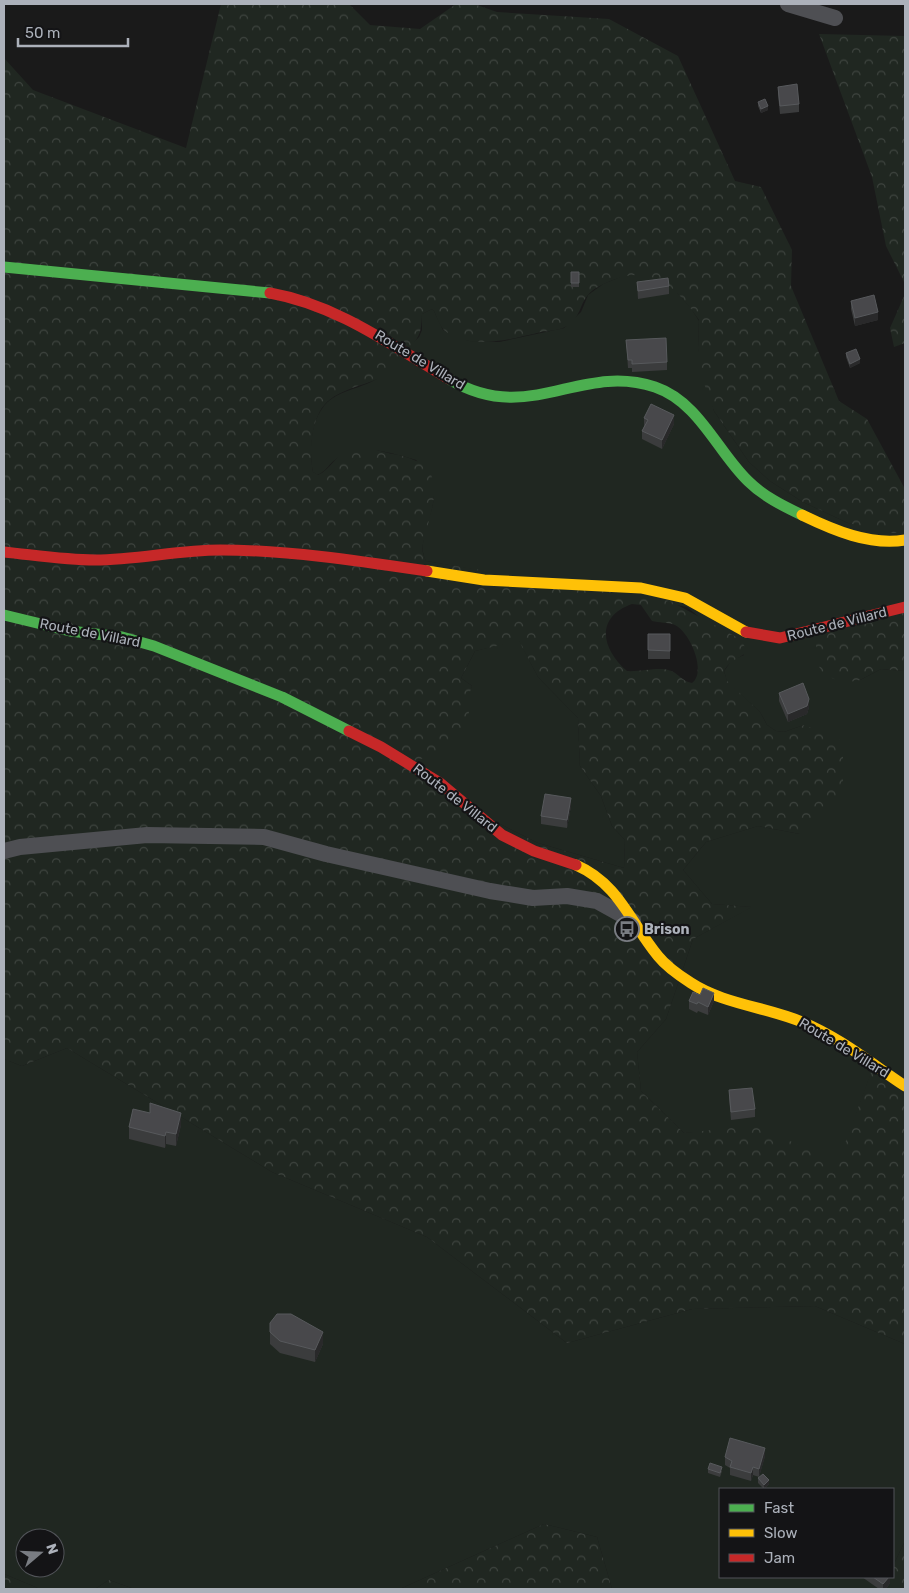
<svg xmlns="http://www.w3.org/2000/svg" width="909" height="1593" font-family="Rubik,sans-serif">
  <style>
    .grass { fill: #202721; fill-rule: evenodd }
    .forest { fill: url(#forest-crowns); fill-rule: evenodd }
    .lines { fill: none; stroke-linecap: round; stroke-linejoin: round }
    .street { stroke: #4e4f53; stroke-width: 16 }
    .fast { stroke: #4caf50; stroke-width: 11 }
    .slow { stroke: #ffc107; stroke-width: 11 }
    .jam { stroke: #c62828; stroke-width: 11 }
    .wall { fill: #3b3c3d }
    .shaded-wall { fill: #29292a }
    .building { fill: #48484b; stroke: #57595c }
    .labels { text-anchor: middle; dominant-baseline: central; stroke-width: 4.5; stroke-linejoin: round; paint-order: stroke }
    .street-label { font-size: 14px; fill: #acb1ba; stroke: #141416 }
    .poi-label { font-size: 14px; font-weight: bold; fill: #acb1ba; stroke: #141416; text-anchor: start }
  </style>
  <defs>
    <pattern id="forest-crowns" width="20" height="18" patternUnits="userSpaceOnUse" patternTransform="scale(1.25)"><rect width="20" height="18" fill="#202721"/><path d="M2 6a3 3 0 1 1 6 0M12 15a3 3 0 1 1 6 0" fill="none" stroke="#3e443f"/></pattern>
  </defs>
  <rect width="100%" height="100%" fill="#1a1a1a"/>
  <path class="grass" d="M625 275H651L673 288 691 308 699 321 698 348 714 411 749 462 770 481 803 502 848 523 905 532V603L858 681 881 669 905 671V1087L873 1068 835 1173 720 1131 684 1133 641 1091 637 1052 666 1019 693 939 751 907 712 904 683 870 706 842 758 826 800 834 804 725 784 732 776 731 767 725 760 712 727 682 724 671 732 660 744 655 687 607 426 561C414 541 439 508 433 487 430 478 421 468 416 460 390 453 359 441 335 460 328 465 326 472 317 475L313 472C308 447 311 409 336 396 349 389 366 386 378 378 392 370 407 348 419 337L422 330V314L432 309 434 311 443 330 452 334 469 341 499 342 564 328 581 312 588 295 603 284Z
    M519 640 538 677 578 718 580 766 601 796 612 826 625 840 624 868 538 843 486 817 413 761 466 701 472 686 461 678 475 651Z
    M67 1048 272 1172 427 1237 567 1343 692 1309 815 1306 905 1344V1541L893 1566V1489H720V1577H887L881 1589H612L597 1537 544 1524 400 1589H134L109 1580 95 1589H40L4 1574V1059L22 1066ZM25 1538H55V1568H25Z"/>
  <path class="forest" d="M221 4H349L370 25 420 29 456 4H474L497 12 609 19 678 56 735 181 761 187 792 250 791 286 839 401 867 419 905 489V532L893 533 848 523 803 502 770 481 749 462 714 411 701 375 698 348 699 320C678 289 653 264 613 280 605 283 593 288 587 296 580 305 580 316 570 324 562 330 550 331 541 332 511 339 472 351 445 331 440 327 437 317 434 311L432 309 422 314C421 335 420 335 407 352 404 357 400 363 396 368 376 385 346 385 327 402 311 417 309 452 313 472L318 475C330 470 335 456 347 451 360 444 379 451 393 454 444 463 438 489 426 532 423 543 420 550 426 561L670 601 740 639 747 650C742 659 731 658 724 671L727 681 760 712 767 725 776 731 784 732 804 725 843 741V798L800 834 758 826 706 842 683 870 712 904 752 907 693 939 666 1019 637 1052 641 1091 684 1133 758 1125 818 1155 834 1173 873 1067 905 1087V1344L815 1306 692 1309 567 1343 427 1237 272 1172 67 1048 22 1066 4 1059V58L33 90 186 148ZM632 604 641 605 652 621C659 623 668 622 675 625 690 632 707 672 692 683 681 681 678 672 668 670 659 667 639 672 627 671 601 649 595 617 632 604ZM519 641 538 677 578 718 580 766 601 796 612 826 625 840 624 868 538 843 486 817 413 761 444 753 470 720 467 701 472 686 461 678 475 651Z
    M819 34 905 36V284L886 246 872 177Z
    M905 294V343L894 347 890 328Z
    M905 603V671L881 669 858 681 841 682 823 674 816 661V643L832 627Z
    M544 1524 597 1537 612 1589H400Z
    M905 1541V1589H881L887 1577H893V1566Z
    M4 1574 40 1589H4Z
    M109 1580 134 1589H95Z"/>
  <g class="lines">
    <path class="street" d="M788 4 835 18
      M4 851 20 847 147 835 264 837 326 854 490 891 533 898 567 896 597 901 633 921"/>
    <path class="fast" d="M4 267 270 293
      M449 379C529 427 579 362 655 387 699 402 717 451 748 481 763 496 783 506 802 515
      M4 615 70 631 122 637 154 646 282 697 349 731"/>
    <path class="slow" d="M802 515C833 530 870 546 905 540
      M427 571 484 580 641 588 685 598 746 632
      M576 865C619 884 630 922 658 956 666 966 680 976 691 983 723 1004 766 1007 802 1022 839 1037 872 1064 905 1086"/>
    <path class="jam" d="M270 293C337 305 391 345 449 379
      M4 552C34 555 65 560 95 560 137 560 178 550 220 550 288 550 360 561 427 571
      M746 632 780 638 905 607
      M349 731 381 747 440 783 502 835 534 851 576 865"/>
  </g>
  <path class="wall" d="M778 87 799 104V112L780 114 778 95Z
    M758 102 768 110 761 113 758 106Z
    M571 272H579V287H571Z
    M637 282 669 286V294L638 299Z
    M851 301 878 320 855 326 851 309Z
    M626 340 667 362V370L632 372V368H628Z
    M846 353 860 363 850 368 846 357Z
    M644 418 674 424 662 449 642 439V431L644 426Z
    M648 634H670V659H648Z
    M779 693 809 707 807 714 788 722 779 701Z
    M571 806 567 828 541 824V816Z
    M689 1001H714L708 1015 698 1011 697 1013 689 1009Z
    M729 1090 755 1109V1117L731 1120 729 1098Z
    M181 1125 176 1146 166 1144 165 1148 129 1139V1127Z
    M270 1323 323 1344 315 1362 280 1353 270 1344Z
    M765 1456 759 1477 753 1475 751 1481 730 1475V1468L725 1465V1457Z
    M708 1469 722 1471 720 1477 708 1473Z
    M758 1478 769 1484 764 1489 758 1483Z
    M862 1577H890V1583L886 1589H879Z"/>
  <path class="shaded-wall" d="M768 106V110L761 113V109Z
    M878 312V320L855 326V318Z
    M860 359V363L850 368V364Z
    M674 415V424L662 449V440Z
    M809 699V707L807 714 788 722V714Z
    M571 798V806L567 828V820Z
    M714 993V1001L708 1015V1007Z
    M181 1113V1125L176 1146V1134Z
    M166 1132V1144L165 1148V1136Z
    M323 1332V1344L315 1362V1350Z
    M765 1448V1456L759 1477V1469Z
    M753 1467V1475L751 1481V1473Z
    M769 1480V1484L764 1489V1485Z
    M889 1577H890V1583L886 1589H883V1584Z"/>
  <path class="building" d="M797 84 799 104 780 106 778 87Z
    M765 99 768 106 761 109 758 102Z
    M571 272H579V283H571Z
    M668 278 669 286 638 291 637 282Z
    M874 295 878 312 855 318 851 301Z
    M666 338 667 362 632 364V360H628L626 340Z
    M856 349 860 359 850 364 846 353Z
    M651 404 674 415 662 440 642 431 648 420 644 418Z
    M648 634H670V651L648 650Z
    M803 683 809 699 807 706 788 714 779 693Z
    M545 794 571 798 567 820 541 816Z
    M703 988 714 993 708 1007 698 1002 697 1004 689 1001 693 992 700 995Z
    M752 1088 755 1109 731 1112 729 1090Z
    M150 1103 181 1113 176 1134 166 1132 165 1136 129 1127 133 1109 150 1113Z
    M277 1314H291L323 1332 315 1350 280 1341 270 1332V1323Z
    M730 1438 765 1448 759 1469 753 1467 751 1473 730 1467 732 1461 725 1457Z
    M710 1463 722 1467 720 1473 708 1469Z
    M763 1474 769 1480 764 1485 758 1478Z
    M873 1577H889L883 1584Z"/>
  <defs>
    <symbol id="bus-ring" viewBox="-11 -11 22 22"><circle r="9.5" fill="#141416" stroke="#797c82" stroke-width="1.5"/><path d="M-5-6H5V4H4V6H2V4H-2V6H-4V4H-5ZM-3.5-4V0h7V-4ZM-3.5 1.2v1.5H-2V1.2ZM2 1.2v1.5H3.5V1.2Z" fill="#797c82"/></symbol>
  </defs>
  <g fill-rule="evenodd">
    <use href="#bus-ring" x="613" y="915" width="28" height="28"/>
  </g>
  <g class="labels">
    <g class="street-label">
      <text transform="translate(420 360) rotate(31)">Route de Villard</text>
      <text transform="translate(837 624) rotate(-14)">Route de Villard</text>
      <text transform="translate(90 633) rotate(11)">Route de Villard</text>
      <text transform="translate(455 798) rotate(38)">Route de Villard</text>
      <text transform="translate(844 1048) rotate(31)">Route de Villard</text>
    </g>
    <g class="poi-label">
      <text x="644" y="929">Brison</text>
    </g>
  </g>
  <rect width="909" height="1593" fill="none" stroke="#acb1ba" stroke-width="10"/>
  <rect x="719" y="1488" width="175" height="90" fill="#141416" stroke="#515358"/>
  <rect x="729" y="1504" width="25" height="8" fill="#4caf50" stroke="#515358"/>
  <text x="764" y="1513" font-size="15" fill="#acb1ba">Fast</text>
  <rect x="729" y="1529" width="25" height="8" fill="#ffc107" stroke="#515358"/>
  <text x="764" y="1538" font-size="15" fill="#acb1ba">Slow</text>
  <rect x="729" y="1554" width="25" height="8" fill="#c62828" stroke="#515358"/>
  <text x="764" y="1563" font-size="15" fill="#acb1ba">Jam</text>
  <g transform="translate(40 1553) rotate(71)"><circle r="24" fill="#141416" stroke="#515358"/>
  <path d="M0-4L9 19L0 12L-9 19Z" fill="#797c82"/>
  <text y="-8" font-size="14" font-weight="bold" text-anchor="middle" fill="#acb1ba">N</text>
  </g>
  <path d="M18 38v8h110v-8" fill="none" stroke="#acb1ba" stroke-width="2.5"/>
  <text x="25" y="38" font-size="15" fill="#acb1ba" stroke="#141416" stroke-width="4" paint-order="stroke">50 m</text>
</svg>
